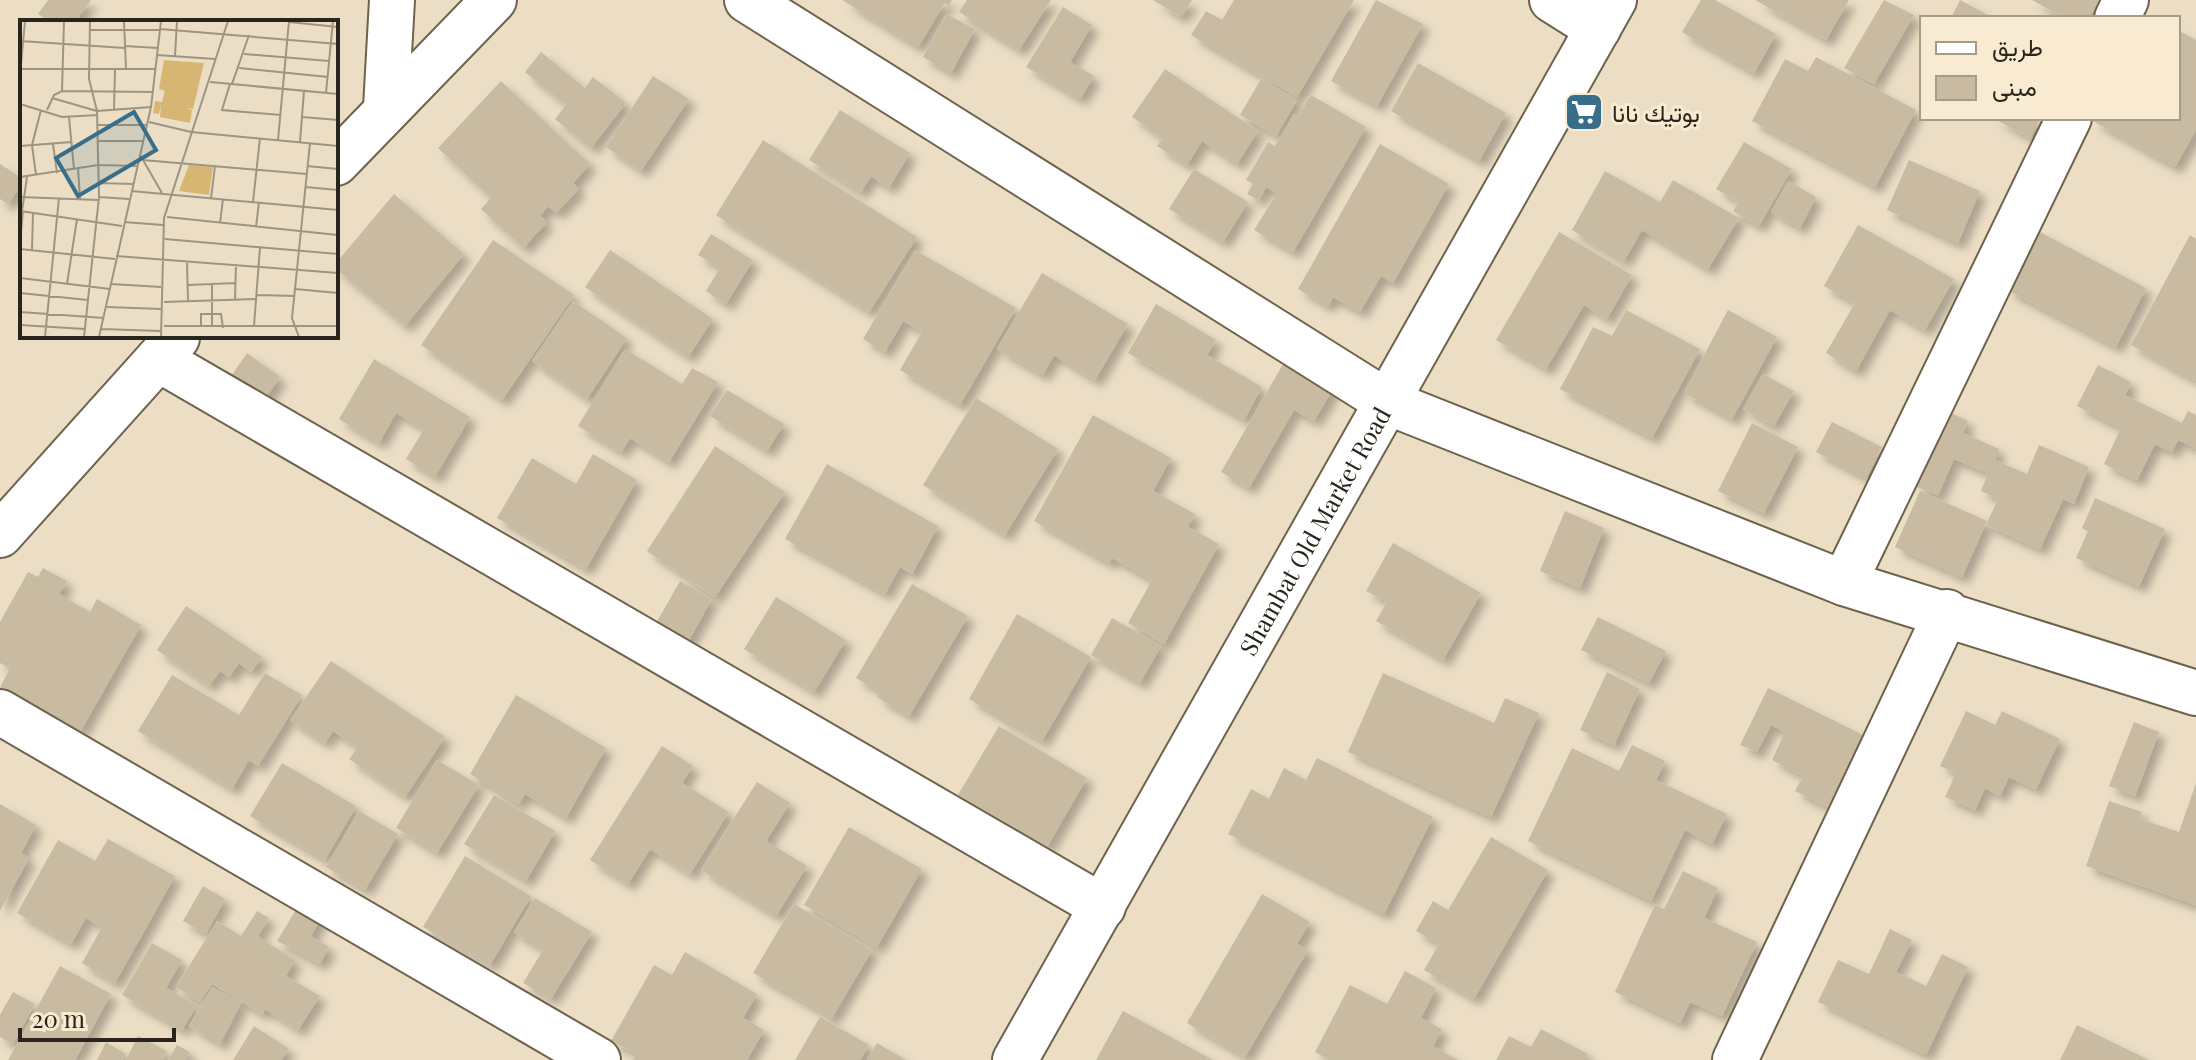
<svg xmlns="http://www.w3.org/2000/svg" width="2196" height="1060" font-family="'Playfair Display',Vazirmatn,serif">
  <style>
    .building { fill: #c8bba2; filter: url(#shadow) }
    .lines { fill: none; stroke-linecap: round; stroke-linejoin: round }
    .street-casing { stroke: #6e624b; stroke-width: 48 }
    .street { stroke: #fff; stroke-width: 44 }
    .labels { text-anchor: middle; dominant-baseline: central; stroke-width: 6; stroke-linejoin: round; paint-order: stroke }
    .poi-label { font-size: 24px; fill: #2a251c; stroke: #f9ebd2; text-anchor: start }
    .street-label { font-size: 24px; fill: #2a251c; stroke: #f9ebd2 }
    .inset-road { fill: none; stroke: #9e9481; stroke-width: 2 }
    .view { fill: #386e8a; fill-opacity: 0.15; stroke: #386e8a; stroke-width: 4 }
    .inset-edge { fill: none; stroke: #2a251c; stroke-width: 4 }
  </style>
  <defs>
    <filter id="shadow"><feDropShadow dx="7" dy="7" stdDeviation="4" flood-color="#0004"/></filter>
  </defs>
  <rect width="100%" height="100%" fill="#ecdec5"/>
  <path class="building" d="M48 0H91L75 22H50L38 14Z
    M842 0H952L949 6 945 3 918 47Z
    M967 0H1051L1019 50 959 12Z
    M1153 0H1192L1181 17Z
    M1234 0H1354L1297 97 1191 35 1206 11 1222 20Z
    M1376 0 1423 24 1377 106 1331 81Z
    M1701 0H1715L1776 34 1754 73 1682 32Z
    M1755 0H1849L1826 40Z
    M1884 0 1914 15 1874 84 1844 68Z
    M1960 0 1993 18H1951Z
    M2032 0H2099L2089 18H2064Z
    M1063 7 1092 25 1070 62 1094 76 1080 99 1026 67Z
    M946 14 975 29 951 73 923 57Z
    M2178 30 2196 40V130L2175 167 2093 121 2094 118H2178Z
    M541 52 585 88 593 77 626 103 591 148 555 119 566 105 525 72Z
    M1816 57 1916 110 1875 187 1752 121 1785 59 1808 71Z
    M1418 63 1506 113 1479 161 1391 111Z
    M1165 69 1258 131 1237 164 1202 141 1187 165 1157 146 1163 138 1132 117Z
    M653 76 689 99 641 171 606 147Z
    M1261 79 1297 100 1276 136 1240 115Z
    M501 81 590 164 573 183 579 189 556 213 548 206 540 216 547 222 523 248 481 209 491 198 438 148Z
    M1311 95 1366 127 1293 252 1254 230 1277 193 1266 187 1259 200 1247 194 1253 184 1246 180 1268 142 1275 146 1294 114 1298 116Z
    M840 110 910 153 889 188 871 176 861 192 809 160Z
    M1993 118H2041L2030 138Z
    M763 140 917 237 869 312 716 215Z
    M1744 142 1792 169 1759 226 1733 211 1739 202 1716 189Z
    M1380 144 1449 184 1393 283 1381 276 1360 312 1333 297 1328 306 1298 289Z
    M1909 160 1980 191 1958 243 1887 210Z
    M0 164 22 178V184L8 204 0 199Z
    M1194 169 1248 202 1223 242 1169 209Z
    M1605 171 1660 202 1673 180 1739 218 1708 269 1642 230 1624 261 1572 230Z
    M1788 181 1816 197 1800 228 1771 212Z
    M394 194 464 254 405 326 336 269V263Z
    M1858 225 1954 279 1925 330 1890 310 1856 371 1826 353 1855 303 1824 286Z
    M2038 231 2146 288 2116 347 2007 290Z
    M1559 232 1632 275 1607 319 1584 305 1546 369 1496 340Z
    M711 234 753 260 726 304 706 291 720 268 698 255Z
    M2190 235 2196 239V381L2131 345Z
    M493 240 574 295 502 400 421 345Z
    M610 250 713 319 688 357 585 287Z
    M915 250 1016 308 960 405 900 370 922 332 903 321 885 352 863 339Z
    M1042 273 1128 324 1095 380 1054 355 1043 375 997 349Z
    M573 301 627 338 587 399 532 361Z
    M1156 304 1216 340 1207 355 1262 387 1244 420 1128 353Z
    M1626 310 1700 349 1652 438 1560 389 1593 327 1612 336Z
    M1728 310 1777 337 1732 419 1684 393Z
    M625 349 682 384 692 368 718 382 669 462 630 438 621 452 578 426Z
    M247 353 280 377 263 402 229 379Z
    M374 359 470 417 435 477 406 459 424 429 396 413 379 443 339 419Z
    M1286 359 1334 387 1314 421 1294 410 1249 488 1221 472Z
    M2098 365 2131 382 2125 395 2182 423 2188 411 2196 415V449L2178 440 2172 452 2155 444 2137 480 2104 464 2121 428 2077 406Z
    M1763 374 1794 391 1774 426 1743 409Z
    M727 390 784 424 767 451 710 416Z
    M976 398 1058 449 1005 535 923 485Z
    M1947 411 1968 421 1963 433 1999 449 1995 460 2027 474 2039 445 2089 467 2074 504 2063 499 2040 549 1986 525 1998 499 1981 491 1988 473 1954 459 1938 495 1914 486Z
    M1093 415 1171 458 1153 491 1195 514 1188 527 1219 544 1164 644 1128 623 1152 580 1112 558 1109 563 1034 521Z
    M1832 422 1882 447 1866 478 1816 452Z
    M1752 423 1798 447 1764 513 1718 491Z
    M715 446 785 492 715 597 647 551Z
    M593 454 637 480 586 569 497 518 532 458 576 484Z
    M827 464 938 526 912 574 900 567 885 594 785 539Z
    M1920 491 1987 521 1962 577 1895 547Z
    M2095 498 2165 529 2139 586 2076 558 2088 531 2082 528Z
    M1565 511 1604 528 1580 588 1540 571Z
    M1393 543 1481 593 1443 660 1376 621 1387 602 1366 591Z
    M43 568 67 581 59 594 90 612 97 599 141 625 80 732 0 687 10 668 0 663V622L28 572 38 577Z
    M680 581 712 599 686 645 654 627Z
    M912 584 968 616 909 716 877 697 881 692 856 678Z
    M776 597 846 640 814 692 744 649Z
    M186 606 262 657 251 672 239 663 229 677 220 671 209 686 157 650Z
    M1017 614 1091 657 1042 741 969 699Z
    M1598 617 1666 651 1649 683 1581 650Z
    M1112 618 1161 646 1140 683 1091 655Z
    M331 661 445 737 405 797 349 759 358 747 333 731 325 743 290 720Z
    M1607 672 1640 689 1614 745 1580 730Z
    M265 673 302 695 258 766 249 760 232 789 138 731 172 675 239 715Z
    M1383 673 1494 723 1505 698 1539 713 1491 817 1348 752Z
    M1768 688 1865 736 1829 808 1795 791 1803 776 1772 760 1785 732 1771 725 1757 752 1740 745Z
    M516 695 606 748 566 818 525 794 519 804 470 774Z
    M1966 711 1995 725 2002 711 2060 739 2036 789 2009 777 2000 796 1985 788 1975 810 1945 797 1956 773 1940 766Z
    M2134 722 2159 732 2135 796 2109 786Z
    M999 726 1087 778 1047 847 958 795Z
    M1632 745 1665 761 1656 780 1727 814 1712 844 1685 830 1651 901 1528 841 1572 748 1619 771Z
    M662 746 693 766 682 783 729 812 690 874 650 849 628 884 590 860Z
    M1317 758 1433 817 1384 914 1228 834 1251 789 1269 799 1284 768 1306 780Z
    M437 760 479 785 437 853 396 828Z
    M282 763 356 806 325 860 250 816Z
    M757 782 790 803 766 841 807 866 776 916 701 870Z
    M2196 783V905L2086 866 2109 801 2142 812 2140 819 2179 832Z
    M494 795 555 831 526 881 464 844Z
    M0 804 36 825 21 853 29 858 0 911Z
    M359 811 398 834 365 890 326 867Z
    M849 827 922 869 877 947 804 905Z
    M1491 837 1548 870 1474 999 1424 970 1439 944 1416 931 1433 901 1448 910Z
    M108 839 175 876 115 983 82 963 102 927 86 918 71 944 17 913 58 840 95 861Z
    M465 856 531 896 490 965 423 927Z
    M1683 871 1718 888 1704 918 1757 942 1722 1016 1690 1002 1680 1023 1615 992 1655 905 1664 909Z
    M203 886 225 899 206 934 183 921Z
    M1262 894 1310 922 1297 944 1308 950 1245 1057 1187 1023Z
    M305 895 327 907 311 936 329 947 320 964 277 941Z
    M535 898 592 932 551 999 523 983 543 950 514 932Z
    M794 904 872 950 832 1018 753 973Z
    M257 911 269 918 257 936 295 960 286 976 320 996 298 1030 265 1009 262 1014 212 984 200 1002 176 987 217 921 241 936Z
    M1890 929 1912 940 1896 972 1926 986 1942 954 1968 967 1926 1055 1818 1002 1838 960 1869 974Z
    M152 943 182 960 166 988 197 1005 182 1030 122 995Z
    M685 952 757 994 743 1018 764 1030 747 1060H633L636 1054 611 1041 654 965 672 975Z
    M60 966 111 994 75 1060H8Z
    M1405 971 1436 988 1421 1018 1442 1029 1433 1046 1458 1060H1329L1315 1052 1350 985 1387 1004Z
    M212 987 241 1003 220 1044 189 1026Z
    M13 992 35 1004 13 1044 0 1037V1015Z
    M1123 1011 1213 1060H1096Z
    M820 1017 869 1045 860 1060H795Z
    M2077 1025 2149 1060H2060Z
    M254 1026 289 1049 281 1060H233Z
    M1541 1029 1588 1054 1585 1060H1496L1509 1036 1531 1047Z
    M138 1036 167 1051 163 1060H126Z
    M106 1042 126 1054 122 1060H97Z
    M877 1043 906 1060H867Z
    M177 1045 190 1052 185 1060H168Z"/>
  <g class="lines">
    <defs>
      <g id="street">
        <path d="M747 0 1387 402 1844 583 2196 693"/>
        <path d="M1552 0 1598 29"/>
        <path d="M2117 18 2126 0"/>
        <path d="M386 108 392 0"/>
        <path d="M336 163 494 0"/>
        <path d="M158 359 1103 907"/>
        <path d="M0 535 177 338"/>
        <path d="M1844 583 2069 118"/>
        <path d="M0 712 598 1060"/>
        <path id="s1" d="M1015 1060 1614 0"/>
        <path d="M1735 1060 1947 612"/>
      </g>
    </defs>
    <use href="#street" class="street-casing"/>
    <use href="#street" class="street"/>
  </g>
  <defs>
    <symbol id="supermarket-square" viewBox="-11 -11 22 22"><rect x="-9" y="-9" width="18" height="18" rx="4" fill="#386e8a" stroke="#f9ebd2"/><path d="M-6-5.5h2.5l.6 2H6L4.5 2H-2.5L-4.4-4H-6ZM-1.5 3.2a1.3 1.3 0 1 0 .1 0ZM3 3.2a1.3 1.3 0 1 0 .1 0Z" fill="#fff"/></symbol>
  </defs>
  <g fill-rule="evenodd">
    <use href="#supermarket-square" x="1562" y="90" width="44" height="44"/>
  </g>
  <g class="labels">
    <g class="poi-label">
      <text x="1612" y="112">بوتيك نانا</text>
    </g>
    <g class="street-label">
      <text stroke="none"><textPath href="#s1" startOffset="608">Shambat Old Market Road</textPath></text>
    </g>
  </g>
  <g transform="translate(20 20)">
    <rect width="318" height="318" fill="#ecdec5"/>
    <path d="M144 40 184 43 173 89 166 88 172 90 170 103 140 97 141 84 139 94 133 93 135 81 142 82 145 71 139 69ZM169 145 193 147 189 175 159 171Z" fill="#d7b674"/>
    <path class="inset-road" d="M70 1 69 59 77 91M104 1 106 49M269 2 318 7M140 9 318 24M70 10H140M0 21 105 28M105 26 138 28M224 34 309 41M137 35 195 39M155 36 157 1M219 48 308 57M0 49H135M0 55 5 1M190 62 318 74M210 64 202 90 261 95M212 64 229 15M42 71 44 1M306 73 313 1M32 78 77 91M0 84 42 97 78 95M27 90 34 75 42 71 133 72M94 90 95 50M49 97 54 149M282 97 318 100M129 102 171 112 318 126M78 105H127M258 120 269 1M78 121H123M280 122 284 71M33 124 37 153M0 126 52 122M120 135 123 140 287 154M123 140 142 173M287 146 318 149M58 148 60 179M16 155 12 125 21 90M0 157 78 145 117 146M78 163 113 164M285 167 318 170M111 171 318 190M0 177 78 180M79 177 109 179M191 178 195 146M233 182 240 118M0 191 102 206M2 191 7 157M147 197 318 215M104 202 143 205M200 203 203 179M236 207 239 182M145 219 318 234M0 222 3 191M0 229 95 239M12 230 13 192M96 236 318 253M167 241 168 281M0 258 90 269M192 263V306M47 264 57 199M91 264 141 267M168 265 215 263M275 269 318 273M0 273 68 280M237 275 274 276M215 280 216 244M144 282 236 279M87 287 141 289M0 292 84 298M0 305 65 309M144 306H318M181 306V294H201L203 308M234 306 240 227M81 309 141 311M25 317 39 178M64 317 79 177 77 91 131 87 141 1M79 317 131 87M141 317 144 198 208 1M279 317 272 298 290 123"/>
    <path class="view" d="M114 92 136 130 58 176 36 138Z"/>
    <rect width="318" height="318" class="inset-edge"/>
  </g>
  <rect x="1920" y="16" width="260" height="104" fill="#f9ebd2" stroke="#a69c89" stroke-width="2"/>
  <rect x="1936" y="42" width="40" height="12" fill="#ffffff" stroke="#a69c89" stroke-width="2"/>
  <text x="1992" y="56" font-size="24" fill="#2a251c">طريق</text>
  <rect x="1936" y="76" width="40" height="24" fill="#c8bba2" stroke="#a69c89" stroke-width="2"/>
  <text x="1992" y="96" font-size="24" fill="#2a251c">مبنى</text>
  <path d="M20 1028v12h154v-12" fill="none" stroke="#2a251c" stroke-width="4"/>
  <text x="32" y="1028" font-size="24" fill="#2a251c" stroke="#f9ebd2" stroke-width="6" paint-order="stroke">20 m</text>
</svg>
